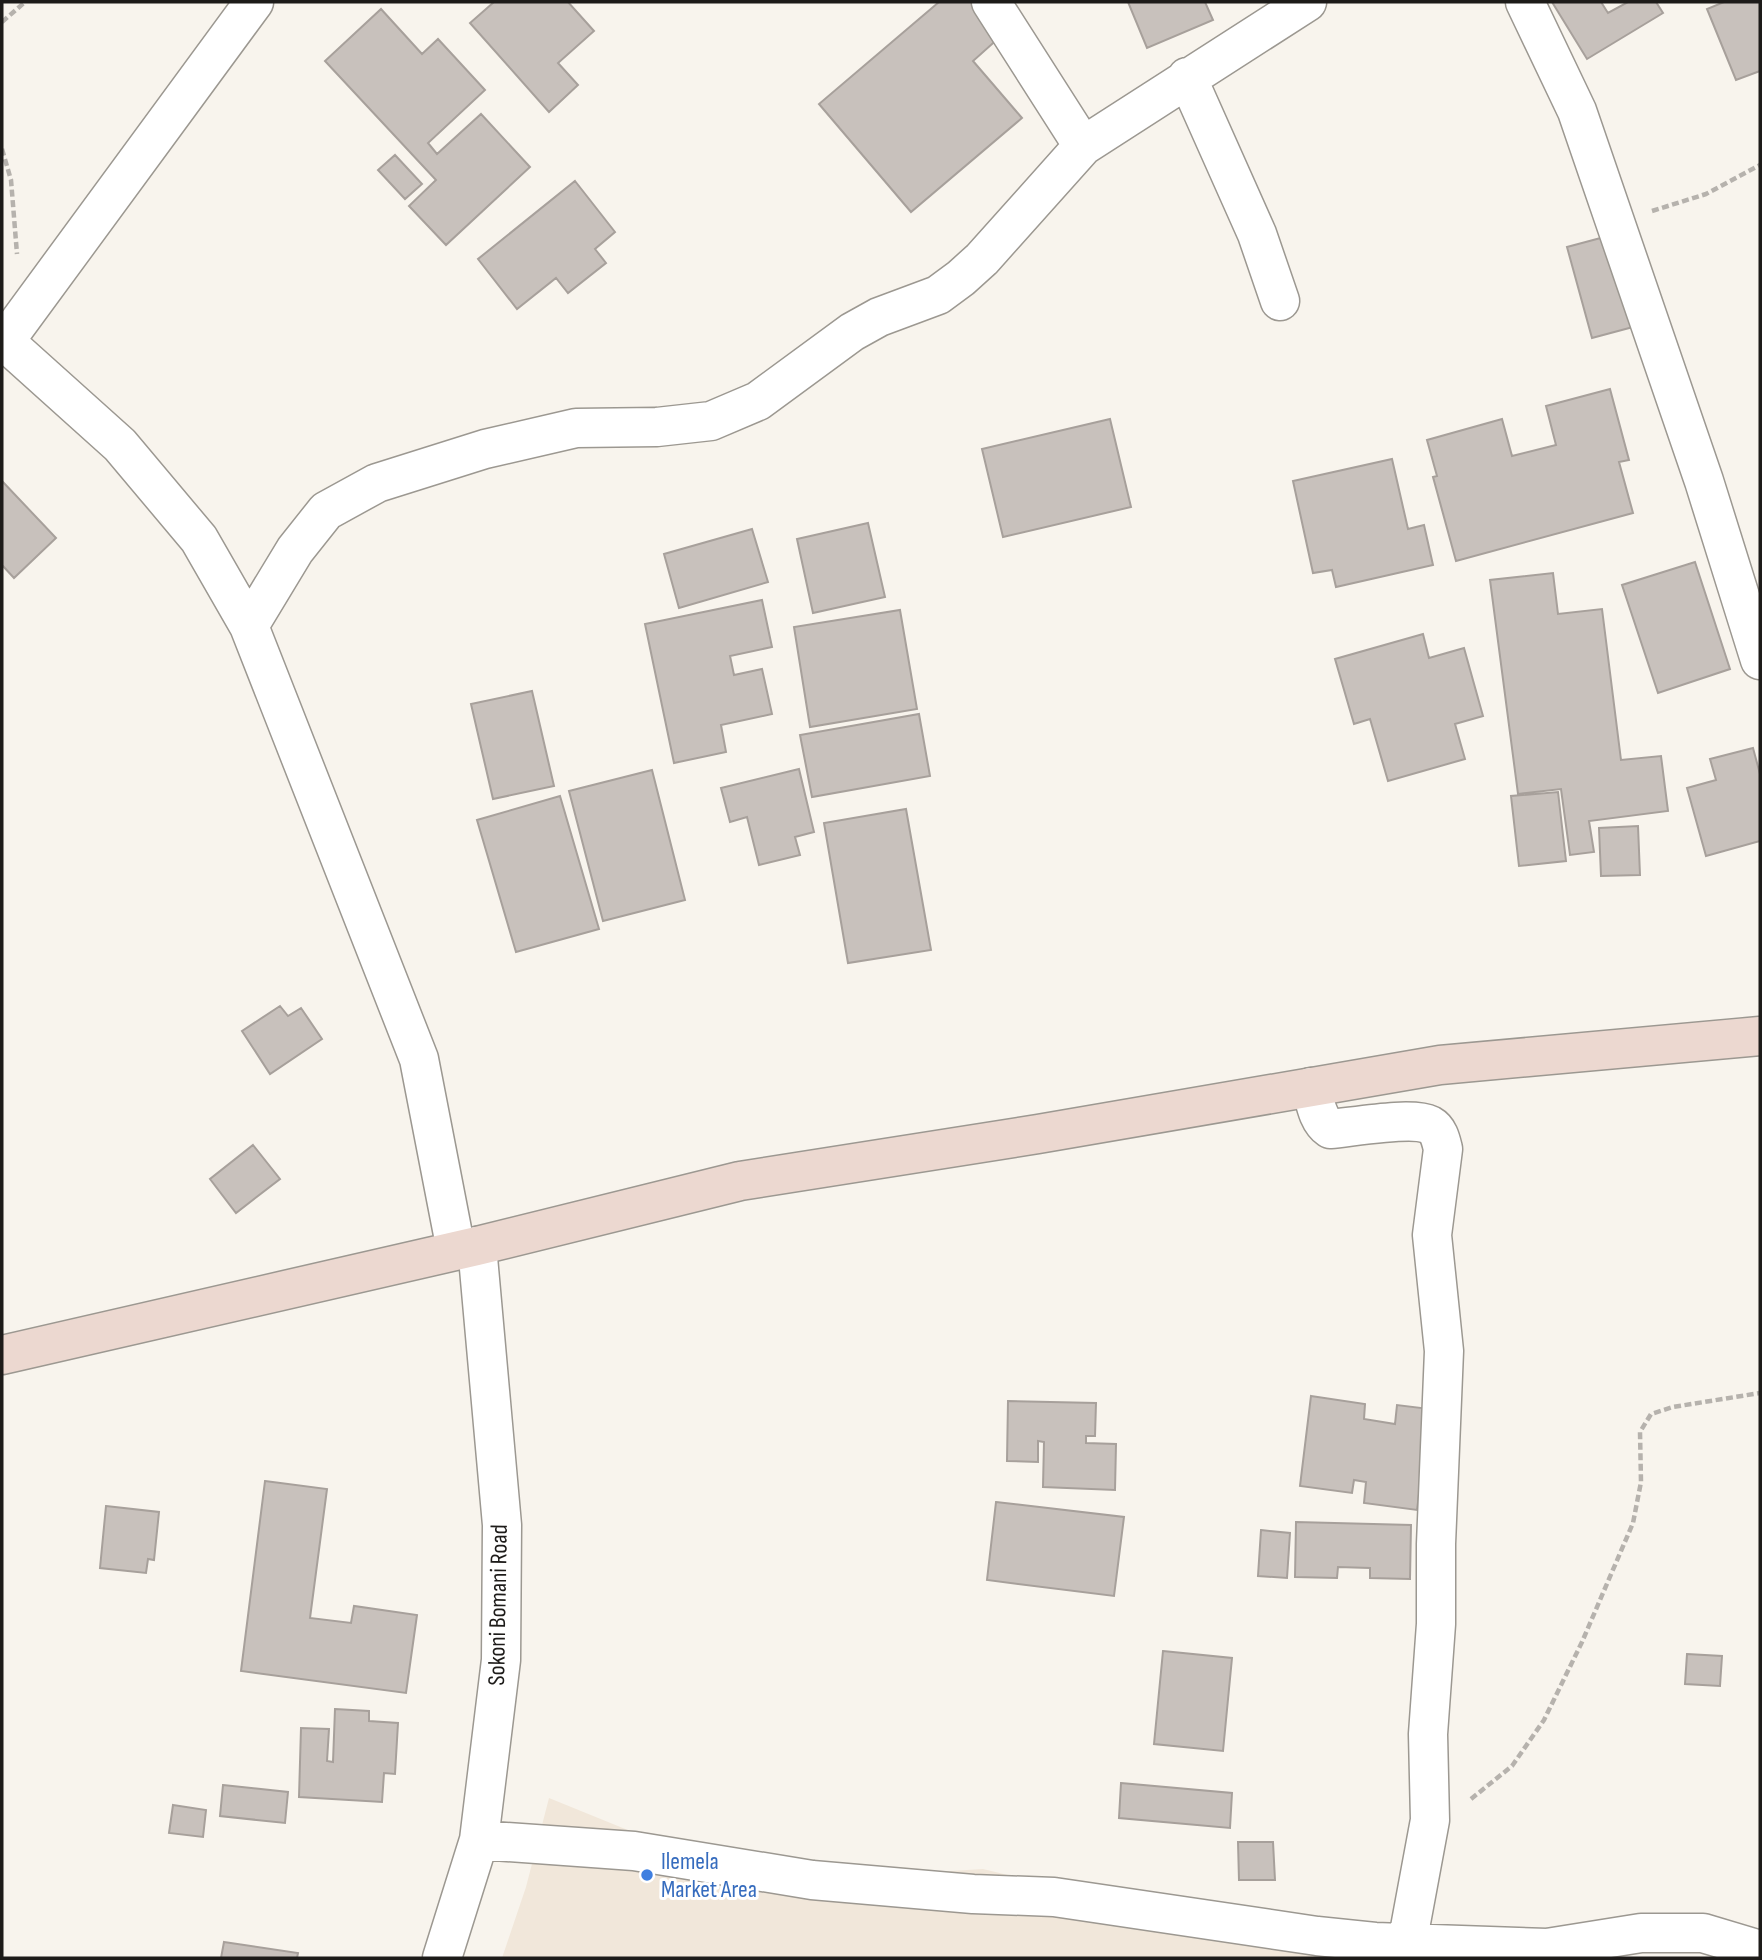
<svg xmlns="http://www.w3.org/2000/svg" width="1762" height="1960" font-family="'Sofia Sans Condensed',sans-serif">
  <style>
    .built { fill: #f1e7da }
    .building { fill: #c8c1bc; stroke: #a7a09b; stroke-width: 2 }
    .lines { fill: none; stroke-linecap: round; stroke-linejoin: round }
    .street-casing { stroke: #9c9891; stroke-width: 41 }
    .secondary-casing { stroke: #9c9891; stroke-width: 41 }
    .path { stroke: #b6b2ad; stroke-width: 4.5; stroke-dasharray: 7 3.5; stroke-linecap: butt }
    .street { stroke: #fff; stroke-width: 38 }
    .secondary { stroke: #ecd8d0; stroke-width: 38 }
    .shop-dot { fill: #3f7fe0; stroke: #fff; stroke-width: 2.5 }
    .labels { text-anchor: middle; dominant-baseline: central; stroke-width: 6; stroke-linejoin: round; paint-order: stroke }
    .street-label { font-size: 24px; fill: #1d1b19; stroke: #fff }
    .shop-label { font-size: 24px; fill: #366cbe; stroke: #fff; text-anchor: start }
  </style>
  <rect width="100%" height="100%" fill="#f8f4ed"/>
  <path class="built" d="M549 1798 699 1859 789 1881 983 1869 1350 1958H502L526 1887Z"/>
  <path class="building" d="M494 2H568L594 31 558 63 578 85 549 112 470 23Z
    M939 2H972L1001 36 973 61 1022 118 911 212 819 104Z
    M1128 2H1205L1213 20 1147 48Z
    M1552 2H1601L1608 13 1628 2H1656L1663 13 1587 59Z
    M1724 2H1760V71L1736 80 1707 9Z
    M381 9 422 54 438 39 485 90 428 143 437 154 481 114 530 167 446 245 409 206 436 180 325 61Z
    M395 155 422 184 405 199 378 170Z
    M575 181 615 232 595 249 606 263 568 293 556 278 517 309 478 259Z
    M1608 236 1633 327 1592 338 1567 247Z
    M1610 389 1629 460 1619 462 1633 513 1456 561 1433 477 1437 476 1427 440 1502 419 1512 456 1556 445 1546 406Z
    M1110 419 1131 507 1003 537 982 449Z
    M1392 459 1408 529 1424 525 1433 565 1336 587 1332 570 1313 573 1293 481Z
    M2 481 56 538 14 578 2 565Z
    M868 523 885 597 813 613 797 539Z
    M752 529 768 582 679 608 664 554Z
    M1695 562 1730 669 1658 693 1622 585Z
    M1553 573 1558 614 1602 609 1621 760 1661 756 1668 811 1589 821 1594 852 1570 855 1561 789 1518 794 1490 580Z
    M762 600 772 647 730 656 734 675 762 669 772 714 721 725 726 752 674 763 645 624Z
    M900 610 917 709 810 727 794 627Z
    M1423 634 1429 658 1464 648 1483 716 1455 724 1465 759 1388 781 1370 719 1354 724 1335 659Z
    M532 691 554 786 493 799 471 704Z
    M919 714 930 776 812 797 800 735Z
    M1753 748 1760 774V841L1706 856 1687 788 1716 780 1710 759Z
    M799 769 814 832 795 837 800 855 759 865 747 817 730 822 721 788Z
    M652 770 685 900 603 921 569 791Z
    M1558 792 1566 861 1519 866 1511 796Z
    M560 796 599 929 516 952 477 820Z
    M906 809 931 950 848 963 824 823Z
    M1638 826 1640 875 1601 876 1599 828Z
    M280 1006 288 1016 301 1008 322 1039 270 1074 242 1031Z
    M253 1145 280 1179 236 1213 210 1179Z
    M1311 1396 1365 1404 1364 1419 1395 1424 1397 1405 1430 1409 1417 1510 1364 1503 1366 1482 1354 1480 1352 1493 1300 1486Z
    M1008 1401 1096 1403 1095 1436H1086V1443L1116 1444 1115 1490 1043 1487 1044 1442 1038 1441V1462L1007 1461Z
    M265 1481 327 1489 310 1618 351 1623 354 1606 417 1615 406 1693 241 1671Z
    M996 1502 1124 1517 1114 1596 987 1580Z
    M106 1506 159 1512 154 1560 148 1559 146 1573 100 1568Z
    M1296 1522 1411 1525 1410 1579 1370 1578V1568L1338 1567 1337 1578 1295 1577Z
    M1261 1530 1290 1533 1287 1578 1258 1576Z
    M1163 1651 1232 1658 1223 1751 1154 1744Z
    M1687 1654 1722 1656 1720 1686 1685 1684Z
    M335 1709 369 1711V1721L398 1723 395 1774 384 1773 382 1802 299 1797 301 1728 329 1729 327 1761 333 1762Z
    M1121 1783 1232 1793 1230 1828 1119 1818Z
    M223 1785 288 1792 285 1823 220 1816Z
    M173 1805 206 1810 203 1837 169 1833Z
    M1238 1842H1273L1275 1880H1239Z
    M224 1942 298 1953 297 1958H221Z"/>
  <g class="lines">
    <defs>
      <path id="street" d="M991 2 1083 146
        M1525 2 1577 111 1704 481 1760 660
        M1187 77 1257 234 1280 301
        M2 339 120 445 199 539 249 626 419 1059 456 1250
        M5 341 254 2
        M249 626 295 550 326 511 377 483 485 449 576 428 657 427 711 421 758 401 852 332 879 317 938 295 961 278 982 259 1083 146 1307 2
        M1311 1087C1315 1101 1317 1120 1330 1129 1353 1127 1412 1116 1430 1125 1439 1130 1441 1141 1443 1149L1432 1235 1444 1351 1436 1544V1624L1428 1734 1430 1820 1407 1944
        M479 1840 634 1851 812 1880 973 1894 1054 1897 1317 1936 1375 1942 1547 1948 1641 1933H1703L1760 1950
        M442 1958 479 1840 501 1660 502 1525 477 1246"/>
      <path id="secondary" d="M2 1355 477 1246 740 1181 1038 1134 1440 1065 1760 1036"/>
    </defs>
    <use href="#street" class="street-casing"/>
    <use href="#secondary" class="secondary-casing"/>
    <path class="path" d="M2 22 25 2
      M2 149 11 180 17 254
      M1652 211 1706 194 1760 165
      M1471 1799 1512 1766 1544 1720 1582 1642 1633 1523 1641 1482 1640 1432 1651 1414 1673 1407 1760 1393"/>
    <use href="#street" class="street"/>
    <use href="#secondary" class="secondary"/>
  </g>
  <circle class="shop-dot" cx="647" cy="1875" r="7"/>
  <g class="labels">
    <g class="street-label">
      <text transform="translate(498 1605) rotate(-89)">Sokoni Bomani Road</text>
    </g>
    <g class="shop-label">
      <text x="661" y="1861">Ilemela<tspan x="661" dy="28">Market Area</tspan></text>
    </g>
  </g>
  <rect width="1762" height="1960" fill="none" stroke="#1d1b19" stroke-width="7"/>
</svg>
